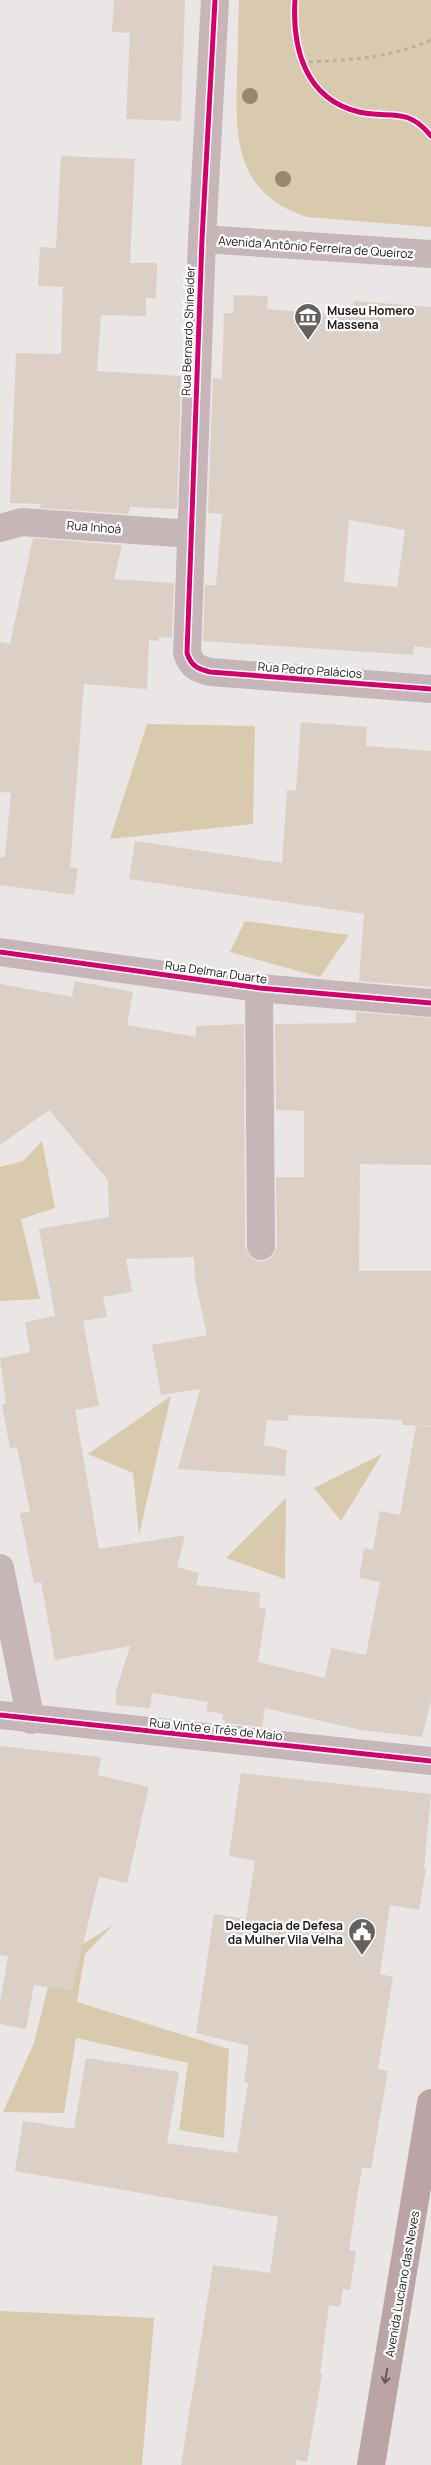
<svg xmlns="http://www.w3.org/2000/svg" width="431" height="2465" font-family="Manrope,sans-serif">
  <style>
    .green { fill: #dacaad }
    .building { fill: #dbcfc6; fill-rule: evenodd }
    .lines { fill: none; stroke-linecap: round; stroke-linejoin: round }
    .path { stroke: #b9aeae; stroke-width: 3; stroke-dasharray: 4 4; stroke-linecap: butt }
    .minor { stroke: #c7b6b7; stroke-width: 28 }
    .major { stroke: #baa4a5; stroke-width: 28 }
    .cycleway-casing { stroke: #fff; stroke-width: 8 }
    .cycleway { stroke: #d6006c; stroke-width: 5 }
    .tree { fill: #95886b }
    .oneway { stroke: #645858 }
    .labels { text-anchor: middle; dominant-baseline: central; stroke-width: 4.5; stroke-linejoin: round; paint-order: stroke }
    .street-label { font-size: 12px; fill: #1d1a19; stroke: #fff }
    .poi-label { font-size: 12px; font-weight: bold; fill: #1d1a19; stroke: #fff; text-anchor: start }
  </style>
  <rect width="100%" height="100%" fill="#eae6e5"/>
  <path class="green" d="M239 0H431V227L307 217C236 194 235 140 237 77 238 51 238 26 239 0Z
    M147 724 255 726 253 824 110 839Z
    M245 921 349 935 320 977 230 952Z
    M42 1141 55 1208 21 1219 40 1299 0 1301V1167L23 1161Z
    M171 1396 139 1535 133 1473 88 1454Z
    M382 1454 341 1521 314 1488Z
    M286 1498 285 1579 226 1558Z
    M113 1925 85 1954 77 2002 229 2049 224 2138 179 2130 188 2063 76 2038 64 2113 3 2112 34 2043 50 1979 72 1951Z
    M0 2311 154 2318 142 2465H0Z"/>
  <path class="building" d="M114 0H185L181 121 126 119 130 33 112 32Z
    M61 156 135 159 130 263H157L156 298H146V316L101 315 97 371 181 376 177 509 130 507 128 514 40 508 41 504 10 503 16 353 61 354 63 287 38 286 40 247 56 248Z
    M234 295 268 296 267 309 352 316 354 301 431 307V648L414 646 413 655 203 641 205 585H216L222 514 208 513 213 378 222 379 224 313H233ZM349 520 405 530 397 587 344 582Z
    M33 538 122 545 114 579 174 583 172 638 159 637V641L149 640 147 689 84 684 70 867 78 868 74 895 0 885V857H5L11 793 0 792V642L10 644Z
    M301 722 367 727 366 746 431 751V987L359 981 364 914 129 879 135 841 282 863 287 790 296 791Z
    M75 981 133 992 127 1025 196 1037V1026L244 1024 245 1246 248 1254 253 1259 261 1262 269 1259 274 1254 277 1246 276 1177H304V1111L276 1110 275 1024 356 1023V1012L431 1018V1165L360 1164 359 1271H431V1426L402 1425V1420L289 1415 288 1421 267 1420 264 1445 287 1450 285 1476 178 1469 200 1389 161 1395 152 1345 207 1335 195 1280 194 1257 126 1259 132 1292 103 1297 107 1317 83 1321 99 1406 75 1410 99 1549 185 1535 177 1567 199 1573 196 1585 260 1593 259 1607 266 1609 258 1662 325 1678 331 1648 366 1655 380 1582 359 1578 364 1548 373 1550 380 1511 400 1515 416 1426 431 1427V1700L422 1737 361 1730 265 1708 262 1727 225 1723V1721L222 1720 223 1714 206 1711 208 1702 152 1693 150 1708 116 1705V1691L130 1646 55 1660 41 1582 34 1583 20 1513 30 1512 17 1447 10 1448 2 1405 6 1404 0 1358 30 1352 25 1322 55 1316 39 1229 109 1217 108 1180 49 1110 0 1145V984L72 997Z
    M0 1746 101 1757 98 1775 149 1787 127 1883 99 1877 72 1991 34 1985 26 2029 0 2024V2002L8 1956 0 1955Z
    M241 1773 431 1794 424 1869H426L419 1910 390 1905 380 1974 393 1977 378 2069 388 2071 371 2169 362 2167 349 2250 356 2251 350 2290 343 2289 340 2307 329 2305 320 2373 322 2374 307 2462 296 2460V2465H181L213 2265 270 2273 278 2217 15 2171 23 2121 74 2129 86 2058 179 2072 167 2143 237 2153 248 2083 244 2082 249 2046 196 2033 214 1914 246 1919 255 1861 229 1856Z"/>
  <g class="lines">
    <path class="path" d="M301 62C345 61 390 58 431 40"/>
    <path class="minor" d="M215 0 202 239 187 653C191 666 198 669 210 672L431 689
      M202 239 431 254
      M0 528 22 522 190 534
      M0 952 259 988 431 1003
      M259 988 261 1246
      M0 1568 31 1720
      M0 1715 431 1761"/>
    <path class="major" d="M371 2465 431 2103"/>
    <defs>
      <path id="cycleway" d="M215 0 202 239 187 653C191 666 198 669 210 672L431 689
        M295 0C292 48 305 99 359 112 390 119 407 106 431 136
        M0 952 259 988 431 1003
        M0 1715 431 1761"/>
    </defs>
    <use href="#cycleway" class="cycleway-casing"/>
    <use href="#cycleway" class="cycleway"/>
  </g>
  <g class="tree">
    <circle cx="250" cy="96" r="8"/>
    <circle cx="283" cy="179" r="8"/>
  </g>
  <defs><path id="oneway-shaft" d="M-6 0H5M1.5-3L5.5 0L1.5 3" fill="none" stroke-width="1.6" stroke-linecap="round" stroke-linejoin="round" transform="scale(1.25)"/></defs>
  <use class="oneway" href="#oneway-shaft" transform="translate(386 2376) rotate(100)"/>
  <defs>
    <symbol id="museum-pin" viewBox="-11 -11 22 30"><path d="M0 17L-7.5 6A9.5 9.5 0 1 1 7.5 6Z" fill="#656160" stroke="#fff"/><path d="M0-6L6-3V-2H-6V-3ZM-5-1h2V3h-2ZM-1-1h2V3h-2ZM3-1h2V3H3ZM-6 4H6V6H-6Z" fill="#fff"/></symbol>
    <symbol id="civic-pin" viewBox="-11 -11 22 30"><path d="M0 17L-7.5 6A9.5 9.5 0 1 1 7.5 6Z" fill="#656160" stroke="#fff"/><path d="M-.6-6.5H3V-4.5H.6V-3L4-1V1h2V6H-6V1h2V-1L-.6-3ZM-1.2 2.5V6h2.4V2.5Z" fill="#fff"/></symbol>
  </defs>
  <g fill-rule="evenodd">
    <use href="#museum-pin" x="292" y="301" width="32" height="43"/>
    <use href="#civic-pin" x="346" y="1916" width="32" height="43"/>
  </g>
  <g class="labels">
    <g class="street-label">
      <text transform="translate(316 247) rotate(4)">Avenida Antônio Ferreira de Queiroz</text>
      <text transform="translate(188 331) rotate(-88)">Rua Bernardo Shineider</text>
      <text transform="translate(94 527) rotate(4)">Rua Inhoá</text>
      <text transform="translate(310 670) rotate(4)">Rua Pedro Palácios</text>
      <text transform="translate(216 972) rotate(8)">Rua Delmar Duarte</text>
      <text transform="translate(216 1729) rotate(6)">Rua Vinte e Três de Maio</text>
      <text transform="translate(402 2284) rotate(-80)">Avenida Luciano das Neves</text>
    </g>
    <g class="poi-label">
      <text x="327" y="310">Museu Homero<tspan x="327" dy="14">Massena</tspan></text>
      <text x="343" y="1925" text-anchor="end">Delegacia de Defesa<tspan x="343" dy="14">da Mulher Vila Velha</tspan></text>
    </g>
  </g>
</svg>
